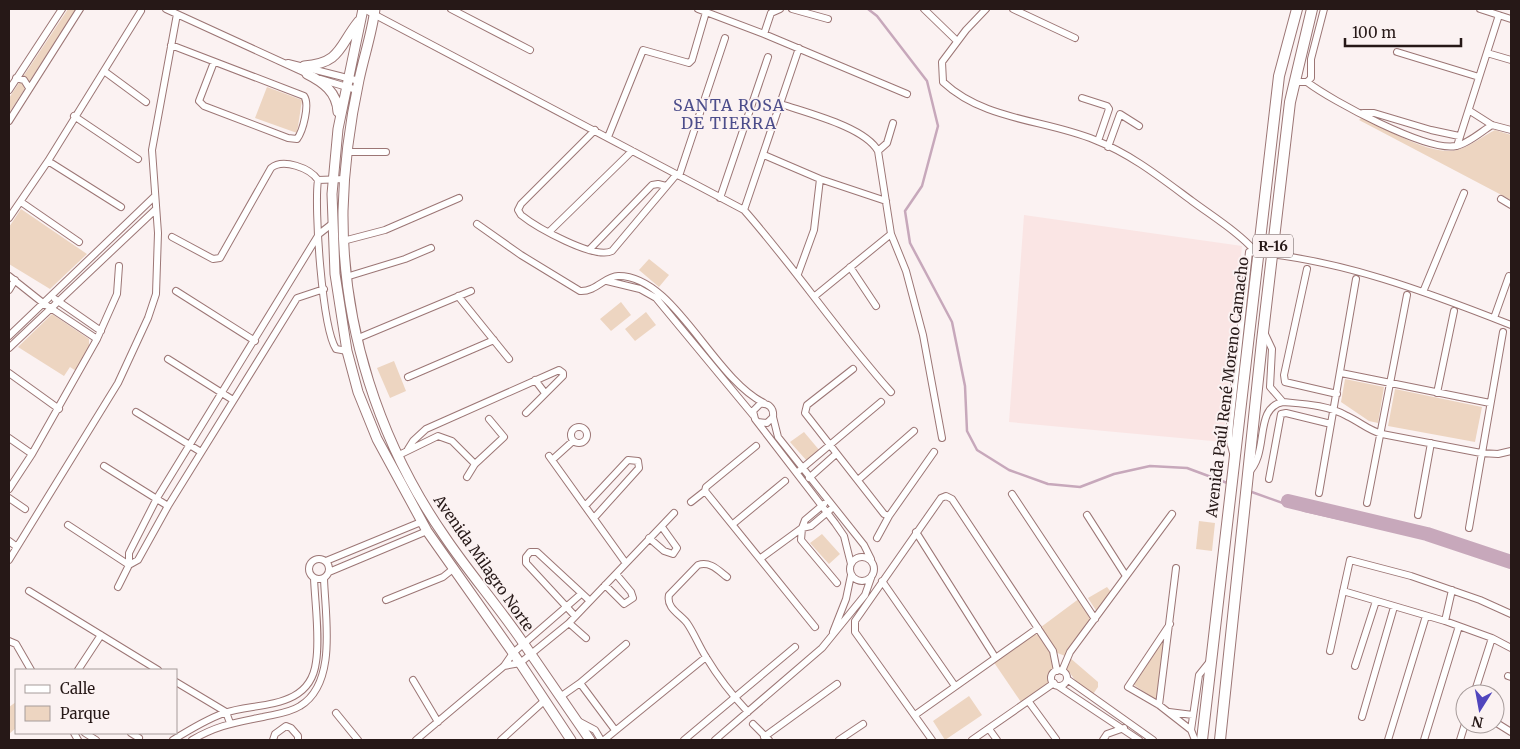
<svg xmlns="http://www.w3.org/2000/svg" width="1520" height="749" font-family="Merriweather,serif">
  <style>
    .built { fill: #fae5e4 }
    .green { fill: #edd5c1 }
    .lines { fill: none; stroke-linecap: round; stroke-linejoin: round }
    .stream { stroke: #c7a8bb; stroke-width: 2.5 }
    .river { stroke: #c7a8bb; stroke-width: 14 }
    .street-casing { stroke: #9c7675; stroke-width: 8 }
    .secondary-casing { stroke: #9c7675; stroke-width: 11 }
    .primary-casing { stroke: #9c7675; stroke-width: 12 }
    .street { stroke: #fff; stroke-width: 6 }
    .secondary { stroke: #fff; stroke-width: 9 }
    .primary { stroke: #fff; stroke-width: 10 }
    .labels { text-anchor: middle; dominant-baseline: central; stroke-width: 4; stroke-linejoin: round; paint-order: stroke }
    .shield { fill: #fbf2f2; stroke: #665959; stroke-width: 1 }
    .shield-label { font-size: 14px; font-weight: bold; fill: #261817 }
    .street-label { font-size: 15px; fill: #261817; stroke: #fbf2f2 }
    .neighbourhood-label { font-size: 16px; letter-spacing: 1px; fill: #4c4d8b; stroke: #fbf2f2 }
  </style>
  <rect width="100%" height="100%" fill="#fbf2f2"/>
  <path class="built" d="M1024 215 1242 246 1223 442 1009 422Z"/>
  <path class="green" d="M68 9H76L9 113V98Z
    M267 87 302 100 297 133 255 118Z
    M1362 117C1384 128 1433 157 1457 150 1469 147 1483 136 1495 130L1511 135V200L1359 120Z
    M21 209 87 254 50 289 9 264V227Z
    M649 259 669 275 659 287 639 270Z
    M621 302 631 315 611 331 600 319Z
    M646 312 656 325 635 341 625 329Z
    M52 314 89 339V347L76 371 70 367 64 376 18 347Z
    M394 361 406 391 390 398 377 368Z
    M1345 379 1384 387 1378 423 1369 421 1341 402Z
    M1395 389 1482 407 1475 442 1388 426Z
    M804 432 820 451 807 461 790 442Z
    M1199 521 1215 523 1212 551 1196 549Z
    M822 534 840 554 829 564 810 543Z
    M1107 587 1111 592 1097 612 1088 598Z
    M1080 598 1094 620 1065 656 1055 652 1041 627Z
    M1030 634 1041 635 1051 651 1055 670 1051 674 1052 683 1023 705 993 661Z
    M1165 637 1156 700 1134 685Z
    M1069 657 1098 682V687L1091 697 1082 690 1065 666Z
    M969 696 982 715 945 740 933 721Z
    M16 702V728L9 734V707Z"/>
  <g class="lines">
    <path class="stream" d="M868 9 877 16 927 81 938 126 922 186 905 211 910 243 952 322 965 386 967 431 977 450 1009 470 1048 484 1080 487 1114 474 1150 466 1187 468 1230 484
      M1249 491 1305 511 1425 538 1511 567"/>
    <path class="river" d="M1288 501 1427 534 1511 562"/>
    <defs>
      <path id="street" d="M166 9 310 75
        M364 9 744 210C796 269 839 334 891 392
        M451 9 530 50
        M698 9 764 34 907 94
        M792 9 828 19
        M924 9 957 41
        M986 9 966 30 942 62 943 82C985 121 1044 119 1095 140 1131 154 1161 178 1192 201 1215 218 1238 232 1257 253
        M1013 9 1075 38
        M1480 9 1511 19
        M764 34 771 13 780 9
        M171 45 304 96C310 104 303 131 297 139L288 138 204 106 199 101 214 62
        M1397 52 1479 77
        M1487 53 1511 60
        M288 63 359 81
        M104 71 146 102
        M16 78 24 80 29 88
        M320 79 357 90
        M1295 82H1307L1311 78V59L1324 9
        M1307 82C1332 101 1427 152 1456 146 1468 144 1482 131 1492 125
        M9 90 62 9
        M1082 98 1107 106 1109 109 1098 141
        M781 104C807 113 865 127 878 151L891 234 906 271 923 335 942 438
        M1470 111 1492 125 1511 130
        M1363 113H1374L1431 130 1459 136
        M74 116 138 159
        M9 121 80 9
        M595 130 521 204 518 210 521 215C536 227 594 260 612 251L676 175
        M608 137 643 50 689 63 692 60 706 12
        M1457 146 1499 15
        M1108 147 1120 114 1139 126
        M878 151 887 143 893 123
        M348 152H386
        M764 155 820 179 886 201
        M48 161 121 207
        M679 176 725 38
        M318 180C314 207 322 327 336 349L347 351
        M720 198 768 57
        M1501 199 1511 205
        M21 202 79 242
        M744 210 799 48
        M9 218 48 161 141 11
        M477 224 521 255 580 291C596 292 605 276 618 276 674 275 712 377 764 403
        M549 232 632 151
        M172 237 213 259 220 258 271 168C283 158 310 168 318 180L345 179
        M343 241 385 230 459 198
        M589 250 652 185 658 184 666 186
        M850 267 876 306
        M1307 269 1284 375 1285 382 1337 394
        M798 274 814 230 820 179
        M9 276 43 303 97 339
        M346 277 405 259 431 248
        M607 281 640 289 656 298 753 415
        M9 290 15 280
        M176 291 255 341
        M1423 292 1464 193
        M458 296 509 359
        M815 296 891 234
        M55 299 101 331
        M1494 318 1509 276
        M1264 332 1272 349 1270 387 1283 402
        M9 336 154 197
        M356 339 471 291
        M9 348 155 210
        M168 359 233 400
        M853 369 807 405 805 413 884 514 889 516
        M9 373 59 409
        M1341 373 1490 403
        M408 377 494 340
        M535 380 545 393
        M1437 393 1454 311
        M136 412 201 452
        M773 417 778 437 864 545 871 559
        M758 422 767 423 773 417C774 408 769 403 760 404L753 411 755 419 835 523 844 536 851 564
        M571 435a8 8 0 1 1 16 0a8 8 0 1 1-16 0Z
        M9 438 32 454
        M756 446 706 487 705 491 815 627
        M408 449 413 441 426 429 559 370 563 373V376L526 413
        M1233 453 1229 438 1230 424 1249 252C1340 259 1427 292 1511 325
        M397 456 438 436 452 441 475 464 504 437 489 419
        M549 456 625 562
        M552 460 573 441
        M104 466 168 506
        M800 470 881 402
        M1248 473C1270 453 1253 408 1283 402 1304 404 1328 405 1347 416 1360 422 1368 430 1382 434L1481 453 1498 454 1511 451
        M467 477 475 464
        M809 478 836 454
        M1269 479 1281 414 1286 413 1331 424
        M858 480 914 431
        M9 489 32 454 97 339 117 294 119 266
        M1319 493 1356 279
        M1012 494 1095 619
        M9 498 25 509
        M691 502 705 491
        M1367 503 1407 295
        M824 504 805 520 802 528 811 526 830 510
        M585 506 628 460 638 461 639 468 594 518
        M1087 515 1126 576
        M1418 515 1431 443
        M733 524 785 481
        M68 525 129 565
        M802 528 801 540 837 583
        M1469 528 1503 332
        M916 532 995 657
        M649 538 664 551 673 554 677 548 662 527
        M877 538 889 516 934 452
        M9 541 17 547
        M850 569a12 12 0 1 1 24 0a12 12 0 1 1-24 0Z
        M761 558 802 528
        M309 569a10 10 0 1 1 20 0a10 10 0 1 1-20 0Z
        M9 560 118 383 148 318 156 294 158 233 152 150 177 14
        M326 561 421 522
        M129 565 138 560 168 506 297 298 324 289
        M329 572 427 531
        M727 577C718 570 710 561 698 565L669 595C666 608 680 614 687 623 694 633 699 646 706 657 718 677 732 695 748 712
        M882 581 955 686
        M605 585 624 604 633 598 631 592 616 574
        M118 587 129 565V553L157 498 319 234 333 223
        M29 591 158 670
        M1343 591 1445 621 1492 638 1511 648
        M386 600 443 577 453 569
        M575 616 526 563V557L530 552H537L590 601
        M1445 621 1452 590
        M569 623 586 638
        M1170 624 1128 687 1159 705 1191 730
        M833 632 846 599 851 575
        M9 641 16 644 31 670
        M1330 651 1350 560 1411 576 1480 600 1511 614
        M504 666 520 663 569 623 674 513
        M1355 666 1376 601
        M78 670 101 635
        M1051 678a8 8 0 1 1 16 0a8 8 0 1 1-16 0Z
        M1062 671 1070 652 1172 514
        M1508 676 1511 677
        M1067 679 1153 740
        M413 680 438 722
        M176 682 226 712 230 723
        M1058 686 1139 740
        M1474 694 1492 638
        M560 697 580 683
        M1029 702 1056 739
        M1159 705 1176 568
        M1169 712 1193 715
        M336 713 358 740
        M915 715 1038 628
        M1362 717 1394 607
        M578 721 595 730 601 740
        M1495 722 1511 732
        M753 724 769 740
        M989 729 997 740
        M615 730 580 683 626 644
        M74 733 78 740
        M85 733 96 740
        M131 733 139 738
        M764 737 837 684
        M173 740C189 730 205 720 224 713 258 702 310 710 316 662 320 638 315 603 314 578
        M192 740C218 725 234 723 263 717 276 714 289 713 300 706 338 683 325 616 324 578
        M273 740 275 734 286 726 291 728 298 736V740
        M416 740 504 666 513 653 581 594
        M501 740 544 701
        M604 740 706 657
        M684 740 795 647
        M715 740 822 648 865 595 871 578
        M839 740 863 724
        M932 740 855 632V621L941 498 946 496 952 499 1053 651 1057 671
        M972 740 1054 683
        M1103 740 1107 734 1124 728
        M1195 740 1191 730 1199 675 1211 660
        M1388 740 1426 616
        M1424 740 1459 626
        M1460 740 1465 724"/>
      <path id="secondary" d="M363 9 338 129 332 194 335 274 347 351 358 392 377 439 427 531 520 663 571 740
        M375 9C372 33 364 56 359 80 350 122 344 168 343 211 342 327 379 442 445 537 470 574 499 607 524 644 546 676 568 708 590 740
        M304 66C342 63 339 45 359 21
        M307 74C323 82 337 92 338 112"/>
      <path id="primary" d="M1202 740 1279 76 1297 9
        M1220 740 1262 341 1290 102 1312 9"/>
    </defs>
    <use href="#street" class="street-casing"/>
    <use href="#secondary" class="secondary-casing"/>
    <use href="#primary" class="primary-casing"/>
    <use href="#street" class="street"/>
    <use href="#secondary" class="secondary"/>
    <use href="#primary" class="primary"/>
  </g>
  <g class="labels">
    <rect class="shield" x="1253" y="234.5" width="40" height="23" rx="4"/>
    <g class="shield-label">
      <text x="1273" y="246">R-16</text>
    </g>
    <g class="street-label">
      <text transform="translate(1227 387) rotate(-83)">Avenida Paúl René Moreno Camacho</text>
      <text transform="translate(484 563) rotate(55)">Avenida Milagro Norte</text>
    </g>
    <g class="neighbourhood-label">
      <text x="729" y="105">SANTA ROSA<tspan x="729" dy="18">DE TIERRA</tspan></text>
    </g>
  </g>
  <rect width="1520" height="749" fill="none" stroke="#261817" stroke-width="20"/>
  <rect x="15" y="669" width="162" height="65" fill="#fbf2f2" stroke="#a69b9a"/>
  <rect x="25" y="685" width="25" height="8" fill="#ffffff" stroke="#a69b9a"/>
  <text x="60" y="694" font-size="15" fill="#261817">Calle</text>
  <rect x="25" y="706" width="25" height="15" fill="#edd5c1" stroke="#a69b9a"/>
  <text x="60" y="719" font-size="15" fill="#261817">Parque</text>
  <g transform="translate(1480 709) rotate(191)"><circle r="24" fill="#fbf2f2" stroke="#a69b9a"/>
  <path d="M0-4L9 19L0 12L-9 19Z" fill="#5045bd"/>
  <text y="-8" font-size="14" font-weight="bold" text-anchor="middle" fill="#261817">N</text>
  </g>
  <path d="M1345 38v8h116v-8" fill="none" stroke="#261817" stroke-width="2.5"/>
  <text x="1352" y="38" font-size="15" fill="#261817" stroke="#fbf2f2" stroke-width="4" paint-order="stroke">100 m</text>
</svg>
